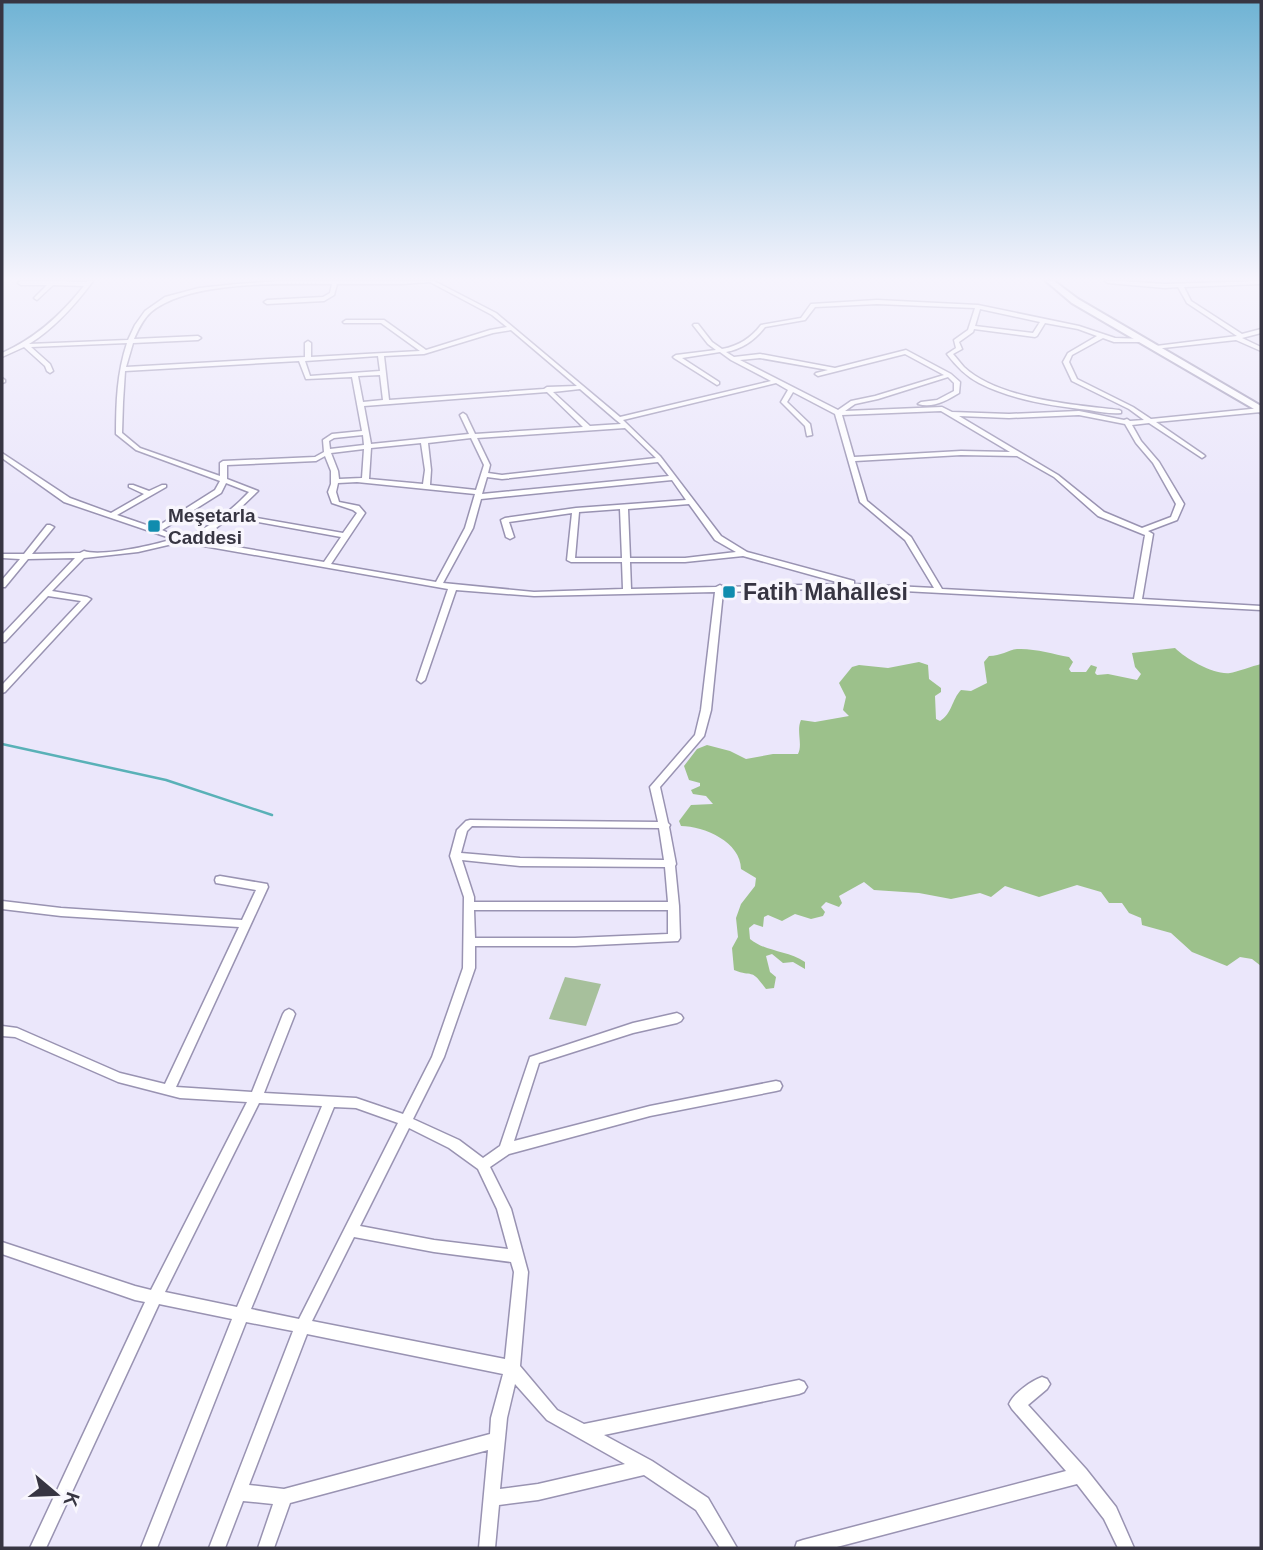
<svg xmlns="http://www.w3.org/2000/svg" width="1263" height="1550" font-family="Helvetica,sans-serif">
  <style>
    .green { fill: #a7c09c }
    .forest { fill: #9cc18b }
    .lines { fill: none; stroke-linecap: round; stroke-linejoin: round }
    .stream { stroke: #59b1b7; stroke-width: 2.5 }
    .street-casing { stroke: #9993b2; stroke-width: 3 }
    .secondary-casing { stroke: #9993b2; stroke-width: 4 }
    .street { fill: #fff; fill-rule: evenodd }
    .secondary { fill: #fff; fill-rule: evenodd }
    .poi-dot { fill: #108cae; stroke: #f8f6fd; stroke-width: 2.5 }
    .labels { text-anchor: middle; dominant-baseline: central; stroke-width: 7; stroke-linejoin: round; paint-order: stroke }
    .far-poi-label { font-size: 19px; font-weight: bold; fill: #373542; stroke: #f8f6fd; text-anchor: start }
    .poi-label { font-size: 23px; font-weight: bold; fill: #373542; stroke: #f8f6fd; text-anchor: start }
  </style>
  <rect width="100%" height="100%" fill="#ebe7fb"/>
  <path class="green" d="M565 977 601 984 586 1026 549 1019Z"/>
  <path class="forest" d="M1175 648C1186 659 1214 675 1230 673 1236 672 1253 666 1261 664V966L1252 959 1240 957 1227 966 1192 952 1171 933 1142 925 1141 918 1129 913 1122 903H1109L1101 892 1077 885 1039 897 1005 886 991 897 980 893 951 899 919 893 874 890 864 882 839 896 842 903 839 907 826 902 821 907 825 912 823 916 811 919 795 914 782 921 768 915 764 917 763 927 754 924 749 928 750 939C766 952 786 950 805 962V969L793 962 783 963 772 954 766 956 770 972 776 977 774 988 766 989C750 967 754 978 734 970L732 948 738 937 736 918 741 904 755 886 756 878 741 869C741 842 704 826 681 826L679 821 691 805 713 804 706 796 693 794 691 790 700 786V783L689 780 684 766 697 749 707 745 730 751 746 759 773 754H798C803 744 796 731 801 720L815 722 849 716 843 710 846 697 839 683 852 667 859 665 888 668 919 662 928 665 929 679 941 688V692L935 696 936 719 940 721C952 714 952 699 961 690L971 691 987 683 984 662 989 656C1001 656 1008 650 1017 649 1034 648 1053 654 1069 657L1073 662 1069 669 1071 672H1086L1091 665 1097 667 1095 673 1097 675 1108 674 1137 680 1141 674 1135 667 1132 653Z"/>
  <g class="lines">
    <path class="stream" d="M2 744 166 780 272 815"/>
    <defs>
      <path id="street" d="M52 281 86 282 88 281H93C75 305 55 328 29 344L128 340 135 325 145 311 165 297 199 288 237 284 280 281H434L496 313 620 417 771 381 731 360 720 352 682 358 719 382V384L717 385 674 358 673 357 676 355 716 350 708 344 693 325 694 324H698L712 342 722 349C739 346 751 338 761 325L801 318 811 304 877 300 978 305 1079 326 1115 338 1145 339V341L1143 342H1114L1103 338 1072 355 1069 362 1077 379 1133 407 1151 419 1261 408V412L1156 422 1204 455 1205 456 1202 458 1149 423 1132 425 1141 441 1159 462 1184 504 1177 520 1148 531 1153 534 1142 599 1261 606V610L846 588 723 592 711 710 704 736 660 787 668 823 670 825 669 827 676 864 675 866 679 906 680 938 678 941 575 946H475V968L444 1057 413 1119 459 1140 483 1158 500 1146 530 1057 633 1023 677 1013 681 1015 683 1018 681 1021 677 1023 633 1033 539 1063 514 1141 650 1106 776 1081 780 1082 782 1086 780 1090 776 1091 650 1116 509 1154 490 1167 511 1209 528 1272 520 1366 557 1410 584 1424 799 1380 804 1382 807 1387 804 1392 799 1394 604 1435 652 1461 708 1498 737 1548H720L696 1510 644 1475 538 1500 499 1505 495 1548H479L488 1450 290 1503 274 1548H258L273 1504 243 1501 225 1548H209L293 1331 246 1322 157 1548H141L232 1319 159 1304 46 1548H30L145 1302 135 1300 2 1254V1242L135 1286 151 1290 247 1102 180 1098 118 1082 15 1037 2 1036V1026L17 1028 120 1073 165 1084 239 927 61 916 2 909V901L61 908 242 920 256 890 216 883 215 880 216 877 220 876 267 884 268 887 176 1087 252 1092 283 1014 285 1011 289 1009 293 1011 295 1014 264 1093 356 1098 403 1114 432 1057 463 968 464 897 450 856 457 830 466 821 470 820 658 822 650 787 695 735 701 710 715 592 534 596 456 590 425 680 421 683 417 680 448 589 181 542 138 552 84 558 52 591 87 597 91 599 5 692 2 693V685L81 601 48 596 5 642H2V635L75 558 28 559 5 587H2V580L20 559 2 558V554H24L47 525H50L54 527 32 554 80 553 84 551C101 557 155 545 173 539L64 502 2 458V453L70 498 111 513 144 494 129 487V485H133L149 491 162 485H166V487L117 515 155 528 215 490 220 481 136 450 116 434C116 403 117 373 127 343L31 347 50 364 53 371 50 373 47 371 45 366 24 347 2 357V353C36 338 61 315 84 286L53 285 37 300 34 298 47 285H21L18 283 21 281ZM430 282 492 315 507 327 490 330 426 350 384 320H346L343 322 344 323H381L420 351 311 357V343L308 341 305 343V357L126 367 133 343 198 340 201 338 198 336 134 339C138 330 143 319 151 312 190 280 283 284 332 284L330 293 323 297 267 300 264 302 267 304 324 301 334 295 337 284H402ZM877 304 975 308 968 330 954 340 956 348 947 354C956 366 966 376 979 383 1012 400 1052 406 1089 410 1100 412 1111 414 1121 413V411L1119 410C1074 405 998 399 964 367 960 363 957 358 953 354L962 349 959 342 973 332 974 329 1035 337 1037 336 1045 323 1078 329 1097 336 1068 353 1063 362 1072 381 1129 409 1144 420 1130 421 1127 419 1124 420 1079 411 1009 414 952 412 942 407 845 411 855 404 878 399 948 377 954 383V391L937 400 921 402 918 404C933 408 946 401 959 393L960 382 951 374 906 350 835 368 760 354 734 357 726 352C742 349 755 340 765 327L805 320 815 307ZM980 309 1040 322 1033 333 975 326ZM511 330 577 386 547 387 544 389 389 400 384 356 424 354 493 333ZM905 354 944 375 875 396 851 401 838 410 740 360 760 358 828 370 816 373 815 374 818 376ZM378 356 380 371 310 376 305 361ZM299 361 306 379 352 377 362 431 332 434 323 440 324 452 315 457 223 461 220 463V476L140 448 122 433 123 402 125 371ZM380 375 383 400 363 402 358 376ZM776 383 788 390 781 402 805 426 807 436 812 435 810 424 787 402 793 392 835 414 860 502 905 540 934 588 854 584V581L747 552 721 536 660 456 623 420ZM580 389 616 420 621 424 590 426 553 392ZM547 392 583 427 475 434 466 415 463 413 460 415 469 434 371 444 364 406ZM941 411 1010 452 961 451 854 457 842 415ZM1079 415 1125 424 1136 443 1153 463 1176 504 1171 517 1142 528 1104 512 1058 475 959 416 1009 418ZM625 428 656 458 502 475 488 473 490 465 477 438ZM363 435 364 445 330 449 329 441 334 438ZM471 438 484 465 476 490 430 485 431 470 428 443ZM421 443 425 470 423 484 369 479 371 448ZM364 449 362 478 339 479 338 471 331 453ZM961 455 1017 456 1054 477 1098 516 1145 535 1134 599 942 589 911 537 867 501 855 461ZM325 456 331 471V484L328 492 332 503 353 510 357 513 343 533 234 514 258 491 227 479V465L316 461ZM658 462 669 476 482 494 487 477 502 479ZM672 480 686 500 576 508 505 518 501 520 506 537 510 539 514 537 509 522 572 513 567 560 571 562H622L623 589 534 592 443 583 473 528 481 499ZM357 482 475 494 465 528 436 582 331 564 365 513 359 506 339 502 336 492 338 483ZM226 483 249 492C235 507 205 533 184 536 177 537 168 533 162 530L221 493ZM689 504 715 540 736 552 685 558H630L628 509ZM620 509 622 558H575L579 512ZM230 517 341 537 324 562 190 539 216 528ZM743 556 844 584 724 587 720 585 716 587 631 589 630 562H685ZM472 826 659 828 664 860 520 858 461 853 467 831ZM462 860 520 866 665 867 668 902H474V897ZM474 910H668V934L575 938H475ZM259 1103 322 1106 237 1307 165 1292ZM334 1107 356 1108 398 1123 299 1319 251 1309ZM409 1128 449 1148 478 1169 497 1209 508 1249 434 1240 360 1226ZM354 1237 434 1252 511 1262 514 1272 505 1359 312 1321ZM307 1334 503 1374 491 1418 490 1434 284 1489 249 1485ZM515 1384 547 1420 625 1464 538 1484 500 1489 507 1418Z
        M1105 281H1121L1165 284 1261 281V284L1184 287 1191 301 1242 334 1261 329V333L1242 338 1261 347V351L1236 340 1154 349 1153 348 1156 346 1237 336 1187 303 1178 287 1165 288 1108 283Z
        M2 378 5 380V382L2 383Z
        M1042 1377 1047 1379 1050 1384 1047 1389 1028 1405 1086 1469 1116 1507 1134 1548H1118L1104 1519 1077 1484 833 1548H795L797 1542 803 1540 1066 1471 1012 1409 1009 1404C1014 1393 1031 1381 1042 1377Z"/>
      <path id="secondary" d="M1046 281H1054L1078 299 1261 406V413L1072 303Z"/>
    </defs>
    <use href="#street" class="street-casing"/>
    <use href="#secondary" class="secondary-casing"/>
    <use href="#street" class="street"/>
    <use href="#secondary" class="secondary"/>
  </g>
  <linearGradient id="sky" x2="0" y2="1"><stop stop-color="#6fb3d4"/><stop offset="0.56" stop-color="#f6f4fd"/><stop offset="1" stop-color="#f6f4fd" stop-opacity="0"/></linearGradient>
  <rect width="1263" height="498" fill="url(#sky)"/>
  <g class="poi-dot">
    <rect x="147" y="519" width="14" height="14" rx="3.5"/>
    <rect x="722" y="585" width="14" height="14" rx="3.5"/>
  </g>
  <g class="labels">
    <g class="far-poi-label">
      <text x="168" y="515">Meşetarla<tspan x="168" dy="22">Caddesi</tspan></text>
    </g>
    <g class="poi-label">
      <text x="743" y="592">Fatih Mahallesi</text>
    </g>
  </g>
  <rect width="1263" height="1550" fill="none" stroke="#373542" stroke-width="7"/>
  <g transform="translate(56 1494) rotate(109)" stroke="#f8f6fd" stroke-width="5" paint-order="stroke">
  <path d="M0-5L12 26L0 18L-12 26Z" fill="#373542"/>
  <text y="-10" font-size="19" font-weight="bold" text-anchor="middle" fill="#373542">K</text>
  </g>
</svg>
